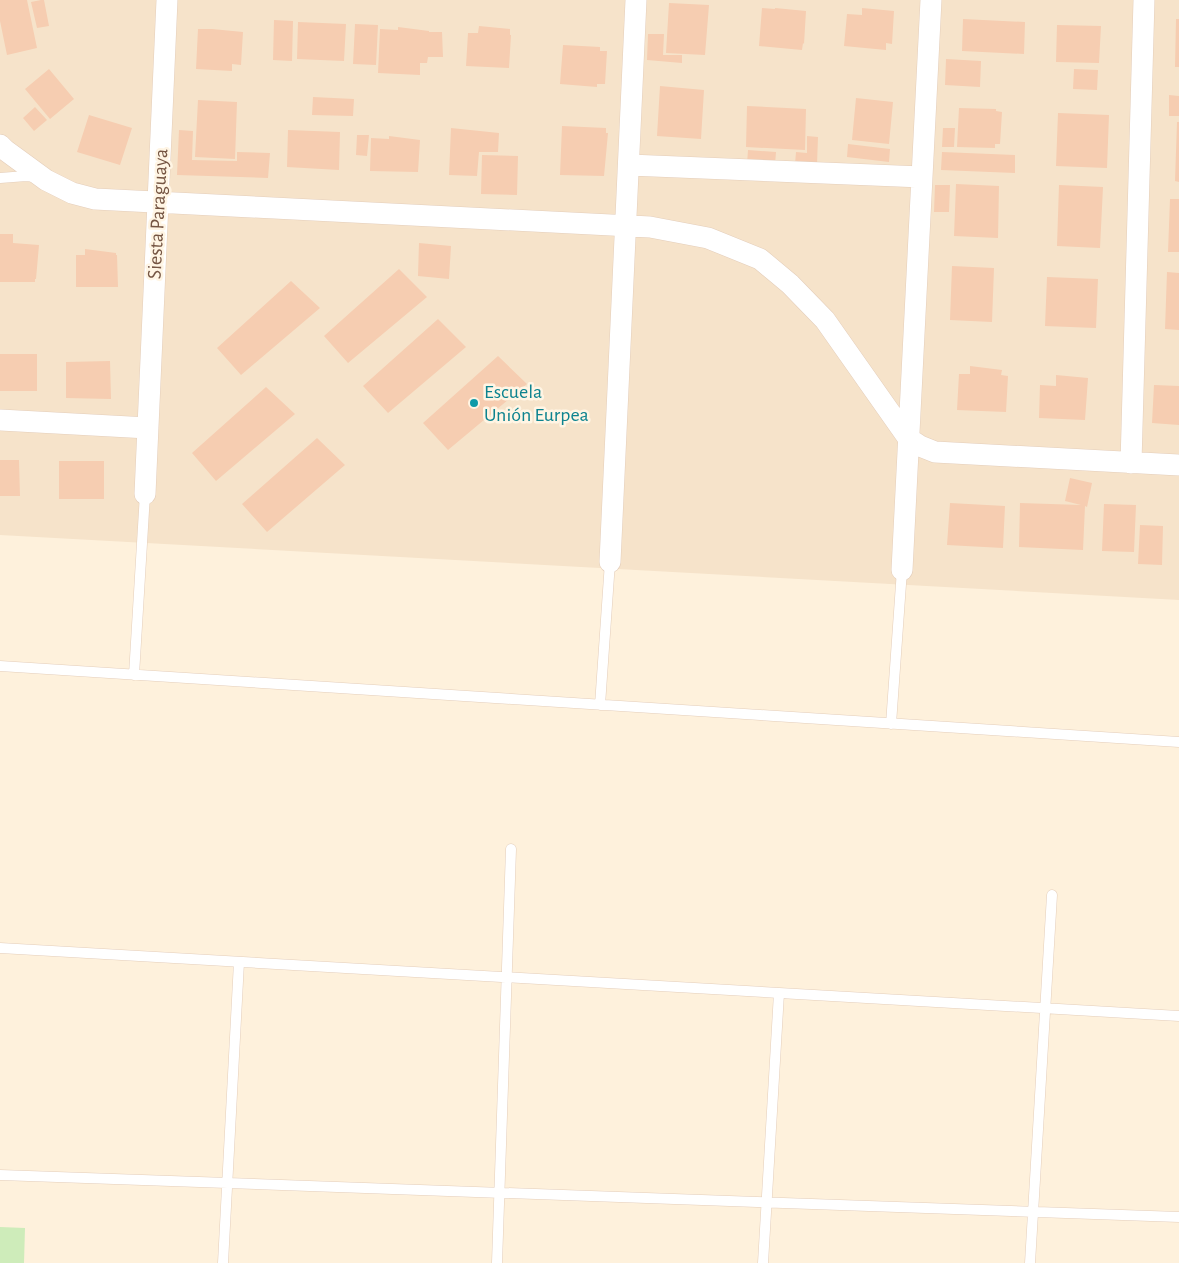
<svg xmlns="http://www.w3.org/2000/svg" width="1179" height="1263" font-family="'Alegreya Sans',sans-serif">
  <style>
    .residential { fill: #f6e3ca }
    .green { fill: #ceecba }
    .building { fill: #f6cdb1 }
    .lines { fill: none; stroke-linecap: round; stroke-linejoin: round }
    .lane-casing { stroke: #e4cebb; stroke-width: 11 }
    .street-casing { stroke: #e4cebb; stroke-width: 22 }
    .lane { stroke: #fff; stroke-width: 10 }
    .street { stroke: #fff; stroke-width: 21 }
    .culture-dot { fill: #0f9aa8; stroke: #fff5e4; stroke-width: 2 }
    .labels { text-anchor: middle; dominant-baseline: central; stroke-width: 5; stroke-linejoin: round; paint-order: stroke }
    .street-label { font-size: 20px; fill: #755543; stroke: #fff5e4 }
    .culture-label { font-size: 20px; fill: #0d838f; stroke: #fff5e4; text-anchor: start }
  </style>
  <rect width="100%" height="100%" fill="#fef1dc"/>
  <path class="residential" d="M0 0H1179V600L0 535Z"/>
  <path class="green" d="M0 1227 25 1228 24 1263H0Z"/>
  <path class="building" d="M0 0H27L37 48 7 55 0 21Z
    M41 0H44L49 26 37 28 31 2Z
    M669 3 709 5 705 55 666 53Z
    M762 8 775 9V8L806 11 804 44 803 43 802 50 759 46Z
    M862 8 894 11 892 44 886 43V50L844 46 847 14 862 15Z
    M963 19 1025 22 1024 54 962 51Z
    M1176 19H1179V67H1175Z
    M274 20 293 21 292 61 273 60Z
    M298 22 346 24 344 61 297 59Z
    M355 24 378 25 376 65 353 64Z
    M1057 25 1101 26 1099 63 1056 62Z
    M479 26 510 29V35H511L509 68 466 66 468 33H478Z
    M398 27 429 31V32H442L443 57H428L427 63H420V75L378 73 380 29 398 30Z
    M198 29H212L243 32 241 65 232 64V71L196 69Z
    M648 34H664L663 55H682V63L647 60Z
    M563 45 600 47V51H607L605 84H597V87L560 84Z
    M946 59 981 61 980 87 945 85Z
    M49 69 74 99 50 119 25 89Z
    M1074 69 1098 70 1097 90 1073 89Z
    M660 86 704 90 701 139 657 136Z
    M1169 95 1179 96V116H1169Z
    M313 97 354 99 353 116 312 115Z
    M856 98 893 102 889 144 852 140Z
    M198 100 237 102 235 159 195 157Z
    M747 106 806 109 805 150 746 147Z
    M35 107 47 120 34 131 23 118Z
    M959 108 996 109V111L1002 112 1000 144H995V148L957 147Z
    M1058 113 1109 115 1107 168 1056 166Z
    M89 115 132 128 120 165 77 152Z
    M1177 122H1179V182L1175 181Z
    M562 126 606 128V133H608L604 176 560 175Z
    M451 128 499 133 498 152H479L477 176 449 175Z
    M943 128H955L954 147H942Z
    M179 130 193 131 192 160 237 161V152L270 153 268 178 177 175Z
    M288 130 340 132 339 170 287 167Z
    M357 135H369L367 156 356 155Z
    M389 136 420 140 418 172 370 171 371 138 389 139Z
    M807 136 818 137 817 164H795L796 152 807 153Z
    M848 144 890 149 889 162 847 157Z
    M748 150 776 152 775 165 747 164Z
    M942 152 1015 155V173L941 170Z
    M482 155 518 156 517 195 481 194Z
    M956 184 999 186 998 238 954 236Z
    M935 185H950L949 212H934Z
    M1059 185 1103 187 1100 248 1057 246Z
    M1170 199H1179V252H1168Z
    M0 234H13V243L39 245 36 279H35V282H0Z
    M419 243 451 246 449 279 418 276Z
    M85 249 116 253V255H117L118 287H76V255H85Z
    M952 266 994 268 992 322 950 320Z
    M399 269 427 297 348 363 324 336Z
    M1167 272 1179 273V330L1165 329Z
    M1047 277 1098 279 1096 328 1045 326Z
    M291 281 320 308 241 375 217 348Z
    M438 319 466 347 388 413 363 386Z
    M0 354H37V391H0Z
    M498 356 527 384 448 450 423 423Z
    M110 361 111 399 66 398V362Z
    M970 366 1002 370 1001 375 1008 376 1006 412 957 410 959 374H970Z
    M1056 375 1088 378 1085 420 1039 418 1040 385 1056 386Z
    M1154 385 1179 386V425L1152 423Z
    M266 387 295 414 216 481 192 453Z
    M317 438 345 465 267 532 242 504Z
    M0 460H19L20 496H0Z
    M59 461H104V499H59Z
    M1070 478 1092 483 1087 507 1085 506 1083 550 1019 547 1020 503 1081 505 1065 501Z
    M950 503 1005 506 1003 548 947 545Z
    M1104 504 1136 505 1134 552 1102 551Z
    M1140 525 1163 526 1162 565 1138 564Z"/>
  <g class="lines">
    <defs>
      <path id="lane" d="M0 178 26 176 36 177
        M0 666 1179 742
        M134 675 145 494
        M600 705 610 562
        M891 724 902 570
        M0 948 1179 1016
        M0 1175 1179 1217
        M223 1263 239 962
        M497 1263 511 849
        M763 1263 779 993
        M1030 1263 1052 895"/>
      <path id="street" d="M0 145 5 150 46 180 72 193 95 199 650 227 708 238 760 259 790 284 825 320 908 438 920 446 935 452 1179 465
        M629 165 922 177
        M0 420 148 428
        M1131 463 1144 0
        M145 494 167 0
        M610 562 636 0
        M902 570 931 0"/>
    </defs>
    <use href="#lane" class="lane-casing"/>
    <use href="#street" class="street-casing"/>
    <use href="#lane" class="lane"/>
    <use href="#street" class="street"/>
  </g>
  <circle class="culture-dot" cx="474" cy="403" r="5"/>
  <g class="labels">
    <g class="street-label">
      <text transform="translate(158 214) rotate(-87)">Siesta Paraguaya</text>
    </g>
    <g class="culture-label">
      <text x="484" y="392">Escuela<tspan x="484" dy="23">Unión Eurpea</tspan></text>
    </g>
  </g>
</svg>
